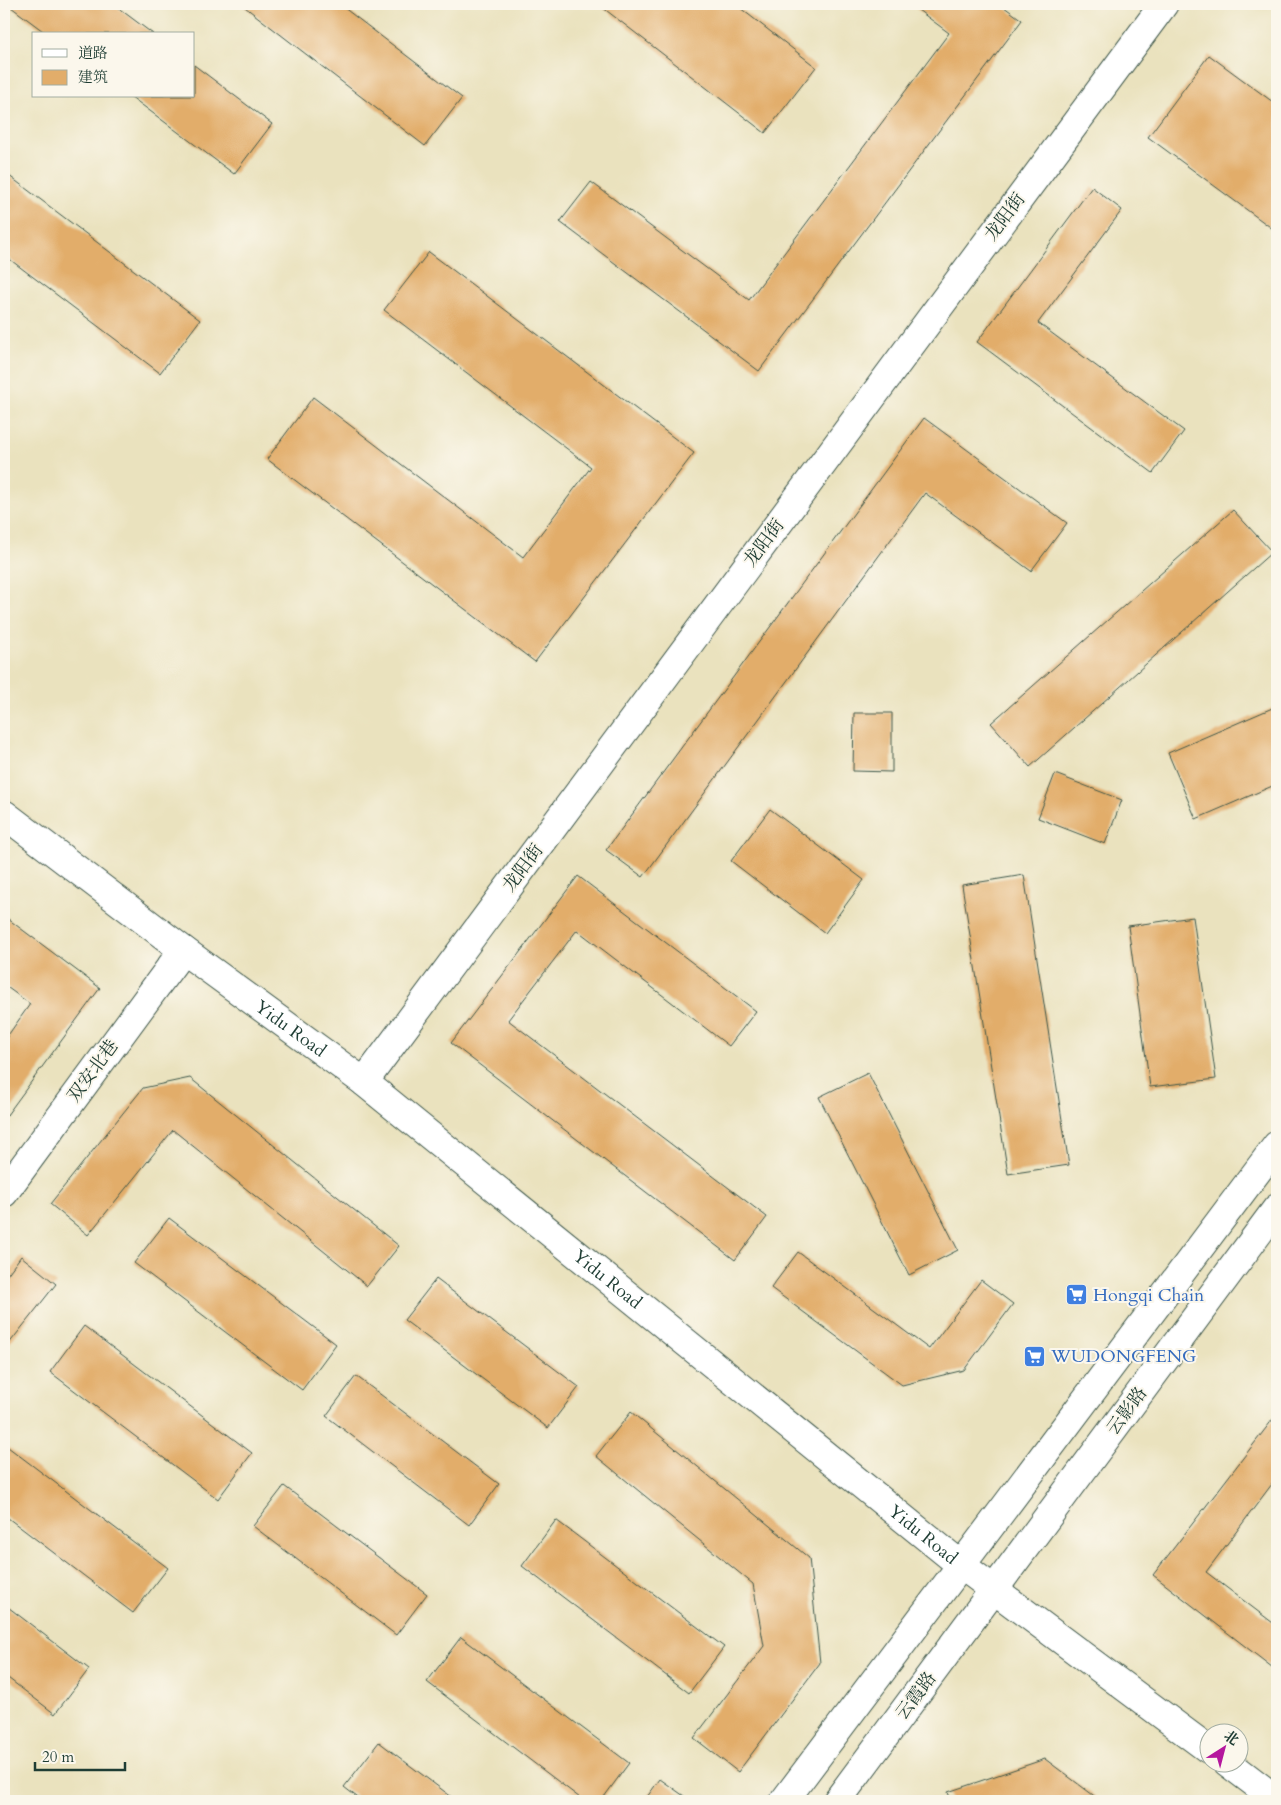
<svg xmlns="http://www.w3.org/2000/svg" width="1281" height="1805" font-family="Cardo,'Noto Serif SC',serif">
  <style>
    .building { fill: #e2ad6a }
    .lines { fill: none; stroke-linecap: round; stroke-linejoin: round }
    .minor-casing { stroke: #3d5649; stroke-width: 30 }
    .minor { stroke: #fff; stroke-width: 28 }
    .labels { text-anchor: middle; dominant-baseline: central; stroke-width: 4; stroke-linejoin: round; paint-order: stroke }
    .street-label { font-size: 18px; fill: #1f3d34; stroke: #fbf7ec }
    .shop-label { font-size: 18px; fill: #366cbe; stroke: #fbf7ec; text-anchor: start }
  </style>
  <rect width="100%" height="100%" fill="#fbf7ec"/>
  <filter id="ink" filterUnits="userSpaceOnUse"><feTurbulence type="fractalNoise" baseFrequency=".02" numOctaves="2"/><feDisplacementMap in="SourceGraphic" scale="10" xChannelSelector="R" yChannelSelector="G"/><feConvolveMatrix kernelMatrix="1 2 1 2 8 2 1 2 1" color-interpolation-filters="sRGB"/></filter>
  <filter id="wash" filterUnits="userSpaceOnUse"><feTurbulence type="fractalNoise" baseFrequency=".0096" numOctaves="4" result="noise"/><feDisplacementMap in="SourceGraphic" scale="20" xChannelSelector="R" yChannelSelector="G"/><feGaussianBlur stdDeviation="1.12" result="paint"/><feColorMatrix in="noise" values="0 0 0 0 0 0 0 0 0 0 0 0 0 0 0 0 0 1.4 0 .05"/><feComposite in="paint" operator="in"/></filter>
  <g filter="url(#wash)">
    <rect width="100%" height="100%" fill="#eae2be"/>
    <g id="blocks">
      <path class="building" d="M7 4H113L153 34H47Z
        M241 4H339L462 98 425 146Z
        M598 4H735L816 67 765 133Z
        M910 4H1000L1022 20 759 371 560 222 591 182 749 300 949 33Z
        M1209 55 1277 105V232L1148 137Z
        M194 65 272 124 234 174 130 96H194Z
        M4 172 200 320 160 373 4 255Z
        M1092 187 1122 210 1038 323 1184 431 1153 473 977 342Z
        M429 252 694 453 535 662 267 459 313 397 523 557 591 467 384 310Z
        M924 418 1067 523 1031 571 925 493 643 877 606 850Z
        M1233 510 1272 552 1030 767 991 723Z
        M1277 706V784L1196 819 1168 753Z
        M854 713H892V772L853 771Z
        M1055 774 1122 800 1105 844 1038 818Z
        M770 809 864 880 825 933 731 861Z
        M1024 875 1069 1165 1008 1174 962 885Z
        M578 876 756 1011 729 1046 577 930 508 1020 767 1217 735 1260 451 1043Z
        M4 916 100 988 4 1119V1041L30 1004 4 985Z
        M1193 917 1216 1079 1150 1087 1128 926Z
        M868 1073 958 1250 909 1275 819 1097Z
        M190 1078 399 1246 367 1286 173 1130 88 1235 50 1204 143 1088Z
        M169 1218 336 1344 302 1390 134 1263Z
        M798 1252 929 1349 981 1280 1013 1304 964 1370 902 1385 771 1288Z
        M21 1256 56 1284 4 1350V1279Z
        M436 1279 579 1387 548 1428 404 1320Z
        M84 1326 252 1453 218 1499 50 1372Z
        M356 1376 499 1484 469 1525 326 1416Z
        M631 1412 809 1558 820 1663 738 1772 694 1738 764 1646 753 1584 596 1456Z
        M1273 1419 1277 1423V1488L1272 1484 1206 1572 1277 1626V1671L1153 1575Z
        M4 1444 168 1568 133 1613 4 1515Z
        M284 1486 427 1594 396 1635 253 1526Z
        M556 1520 724 1647 689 1693 522 1566Z
        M4 1604 89 1669 55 1714 4 1675Z
        M461 1637 629 1763 601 1801H584L427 1682Z
        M379 1742 457 1801H362L344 1787Z
        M1045 1759 1101 1801H951L948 1792Z
        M660 1779 691 1801H644Z"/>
    </g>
  </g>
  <g filter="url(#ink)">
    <use href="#blocks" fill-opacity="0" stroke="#3d5649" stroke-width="1"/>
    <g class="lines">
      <defs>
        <g id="minor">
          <path id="s1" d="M4 814 183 950 364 1082 961 1565 1208 1749"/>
          <path d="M364 1082 1164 4"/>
          <path d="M4 1193 183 950"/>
          <path d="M1227 1762 1277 1800"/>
          <path d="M784 1801 1277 1145"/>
          <path d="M837 1801 1277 1208"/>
        </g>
      </defs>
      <use href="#minor" class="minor-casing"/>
      <use href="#minor" class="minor"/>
    </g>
  </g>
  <defs>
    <symbol id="supermarket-square" viewBox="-11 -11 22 22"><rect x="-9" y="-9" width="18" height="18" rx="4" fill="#3f7fe0" stroke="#fbf7ec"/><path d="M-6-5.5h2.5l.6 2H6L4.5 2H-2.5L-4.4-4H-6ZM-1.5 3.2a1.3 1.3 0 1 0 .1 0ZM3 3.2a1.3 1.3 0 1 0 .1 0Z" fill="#fff"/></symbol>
  </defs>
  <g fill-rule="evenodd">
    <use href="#supermarket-square" x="1064" y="1282" width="25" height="25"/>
    <use href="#supermarket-square" x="1022" y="1344" width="25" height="25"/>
  </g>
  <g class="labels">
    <g class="street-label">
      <text transform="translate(1005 217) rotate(-53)">龙阳街</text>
      <text transform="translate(764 543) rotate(-53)">龙阳街</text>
      <text transform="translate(523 868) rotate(-53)">龙阳街</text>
      <text stroke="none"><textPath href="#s1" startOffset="358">Yidu Road</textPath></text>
      <text transform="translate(93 1071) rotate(-54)">双安北巷</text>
      <text stroke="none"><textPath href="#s1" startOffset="762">Yidu Road</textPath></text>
      <text transform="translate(1127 1411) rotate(-54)">云影路</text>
      <text stroke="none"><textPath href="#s1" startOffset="1168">Yidu Road</textPath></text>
      <text transform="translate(916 1696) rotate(-53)">云霞路</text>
    </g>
    <g class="shop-label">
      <text x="1093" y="1295">Hongqi Chain</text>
      <text x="1051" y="1356">WUDONGFENG</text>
    </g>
  </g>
  <rect width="1281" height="1805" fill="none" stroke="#fbf7ec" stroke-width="20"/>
  <rect x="32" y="32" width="162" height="65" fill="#fbf7ec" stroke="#a3ada2"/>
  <rect x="42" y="49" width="25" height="8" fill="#ffffff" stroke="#a3ada2"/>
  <text x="78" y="58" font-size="15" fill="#1f3d34">道路</text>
  <rect x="42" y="70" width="25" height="15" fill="#e2ad6a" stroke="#a3ada2"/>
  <text x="78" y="82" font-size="15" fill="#1f3d34">建筑</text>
  <g transform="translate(1224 1748) rotate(36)"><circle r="24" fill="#fbf7ec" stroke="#a3ada2"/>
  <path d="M0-4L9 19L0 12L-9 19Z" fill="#b5179e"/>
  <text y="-8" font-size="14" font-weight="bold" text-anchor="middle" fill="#1f3d34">北</text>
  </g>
  <path d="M35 1762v8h90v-8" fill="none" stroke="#1f3d34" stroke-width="2.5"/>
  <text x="42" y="1762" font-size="15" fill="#1f3d34" stroke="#fbf7ec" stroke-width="4" paint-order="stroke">20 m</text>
</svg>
